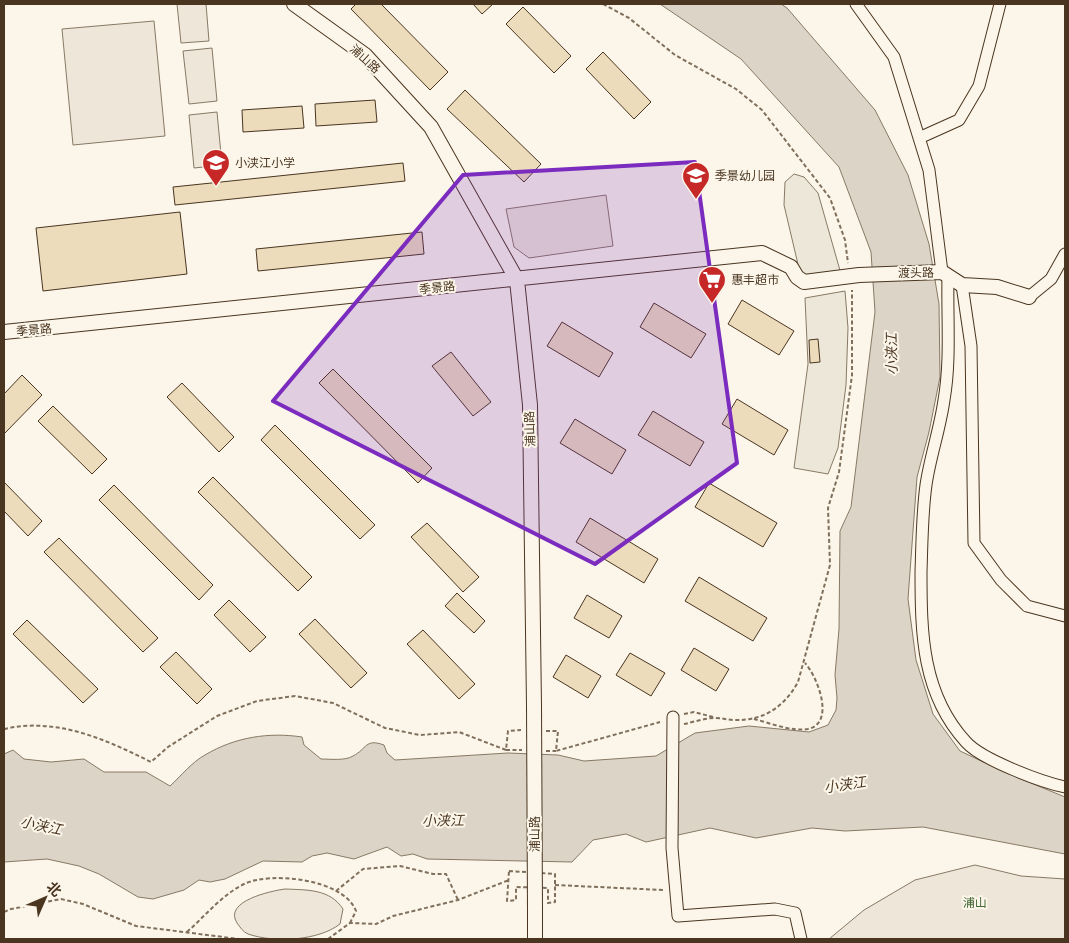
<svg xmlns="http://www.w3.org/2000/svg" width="1069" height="943" font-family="'Fira Sans Condensed','Noto Sans SC',sans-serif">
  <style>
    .green { fill: #ede6d9; stroke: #887966 }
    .parking { fill: #ede7d9; stroke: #887966 }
    .water { fill: #dcd4c6; stroke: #887966 }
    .building { fill: #ecdcbc; stroke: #4a3520 }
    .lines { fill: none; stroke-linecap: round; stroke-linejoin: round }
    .minor-casing { stroke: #4a3520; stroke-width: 13 }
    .tertiary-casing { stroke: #4a3520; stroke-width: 16 }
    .path { stroke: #7f6f5c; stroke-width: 2; stroke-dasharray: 4 2.5; stroke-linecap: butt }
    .minor { stroke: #fbf6e9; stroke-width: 11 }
    .tertiary { stroke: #fbf6e9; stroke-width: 14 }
    .tertiary-bridge-casing { stroke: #4a3520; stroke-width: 16; stroke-linecap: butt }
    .tertiary-bridge { stroke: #fbf6e9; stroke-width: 14 }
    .marked { fill: #7b2cbf; fill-opacity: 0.2; stroke: #7b2cbf; stroke-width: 4; stroke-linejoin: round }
    .labels { text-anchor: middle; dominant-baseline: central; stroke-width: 4; stroke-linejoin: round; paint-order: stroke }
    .street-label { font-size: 12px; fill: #4a3520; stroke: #fbf6e9 }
    .poi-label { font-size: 12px; fill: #4a3520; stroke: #fbf6e9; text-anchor: start }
    .park-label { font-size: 12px; fill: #436837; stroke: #fbf6e9 }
    .water-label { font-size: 14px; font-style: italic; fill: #4a3520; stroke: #fbf6e9 }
  </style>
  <rect width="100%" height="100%" fill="#fbf6e9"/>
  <path class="green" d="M177 4H206L209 41 181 43Z
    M154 21 165 136 73 145 62 29Z
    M212 48 217 101 189 104 183 51Z
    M217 112 222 165 194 168 189 115Z
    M975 865 1021 876 1065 879V939H829L864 910 915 880Z
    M285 889C308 890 330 889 343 909L340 924C318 941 274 943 248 934 243 932 240 927 237 923 223 901 271 891 285 889Z"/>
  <path class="parking" d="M794 174 804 177 818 193 841 274 801 277 784 205 785 182Z
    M606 195 613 246 529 258 514 247 506 209Z
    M845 291 848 328 846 385 838 448 828 474 794 468 808 364 805 298Z"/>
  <path class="water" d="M660 4H781L787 8 875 110 908 175 929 244 939 304 940 377 929 432 917 477 908 599 916 660 933 714 960 751 1009 774 1065 797V854L923 827 845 831 812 828 756 838 710 828 646 842 626 834 593 840 572 862 427 859 413 854 401 856 387 847 354 859 327 853 312 856 302 862 263 861 225 879 210 882 199 880 184 890 153 899 138 897 99 874 79 866 47 859 4 862V754L13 750 24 759 51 762 84 759 104 772H146L170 786C181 776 192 762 205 755 235 737 269 732 302 737L304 745 321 759C330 759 345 761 353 756 367 749 365 738 384 745L387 753 395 760 508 753 558 755 584 761 656 756 695 733 749 726 809 732 828 725 836 710 837 698 835 675 839 629 840 531 851 507 875 312 871 252 839 167 741 59Z"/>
  <path class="building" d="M356 4H381L448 72 430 90 351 9Z
    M473 4H493L482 14Z
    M523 7 571 56 554 73 506 24Z
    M603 52 651 102 634 119 586 69Z
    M465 90 541 164 524 182 447 109Z
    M375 100 377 122 316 126 315 104Z
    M302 106 304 128 243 132 242 110Z
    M403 163 405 181 175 205 173 187Z
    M180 212 187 274 43 291 36 228Z
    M422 232 424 254 258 271 256 249Z
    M742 300 794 331 779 355 728 324Z
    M654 303 706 334 691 358 640 327Z
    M562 322 613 353 599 377 547 346Z
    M818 339 820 362 810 363 809 340Z
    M451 352 491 402 473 416 432 366Z
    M333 369 432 468 418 483 319 383Z
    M22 375 42 395 4 434V394Z
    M182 383 234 437 219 452 167 397Z
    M737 399 788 430 774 455 722 424Z
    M53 406 107 459 92 474 38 421Z
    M653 411 704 442 690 466 638 435Z
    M575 419 626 450 612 474 560 443Z
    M275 425 375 525 360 539 261 440Z
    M213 477 312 577 298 591 198 492Z
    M4 482 42 521 28 536 4 511Z
    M709 483 777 523 763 547 695 507Z
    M114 485 213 585 199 600 99 500Z
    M590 518 658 559 644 583 576 542Z
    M427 523 479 577 463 592 411 537Z
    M59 538 158 638 143 652 44 552Z
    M699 577 767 618 753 641 685 601Z
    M457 593 485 621 474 633 445 606Z
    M587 595 622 616 609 638 574 618Z
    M229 600 266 637 250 652 214 615Z
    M315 619 367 673 351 688 299 634Z
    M27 620 98 689 83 703 13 634Z
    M423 630 475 684 459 699 407 644Z
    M694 648 729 669 716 691 681 670Z
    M176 652 212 689 197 704 160 667Z
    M630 653 665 673 651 696 616 675Z
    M566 655 601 676 588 698 553 677Z"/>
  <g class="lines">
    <defs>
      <path id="minor" d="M856 4 894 57 929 170 942 272
        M919 138 959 120 979 86 1000 4
        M948 276C947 317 951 360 944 400 940 429 930 457 926 485 922 514 922 543 921 572 921 634 922 694 966 742 982 760 1042 782 1065 787
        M962 285 971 346 974 543 1001 580 1027 606 1065 616
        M1029 297 1051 279 1065 254
        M673 717 672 848 678 916 775 909 795 913 801 939"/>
      <path id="tertiary" d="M294 4 365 55 431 127 517 280 530 405 534 706
        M4 332 762 253 791 267 797 277 804 282 859 275 942 272 962 285 997 287 1029 297
        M535 910V939"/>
    </defs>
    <use href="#minor" class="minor-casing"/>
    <use href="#tertiary" class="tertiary-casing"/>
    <path class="path" d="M603 4 629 18 675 55 736 89 762 110 830 198 845 240 848 263
      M684 714 694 712 713 717
      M754 719C770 723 792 732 808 729 836 723 817 676 805 663
      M684 724C694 722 705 718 715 718 722 718 728 720 735 720 764 721 785 706 798 682L830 565 828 508 839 472 852 375V290
      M4 729C56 717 105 739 151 762L168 747 217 716 257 701 295 696 333 703 385 728 420 735 459 732 506 750 508 731 521 730
      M546 731H558L556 751 660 722
      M506 750H522
      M546 751H556
      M509 871 555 874V902L548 903V888L516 887V900L507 901Z
      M555 885 663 890
      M336 891 363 869 400 866 433 874H446L458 900
      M4 912 11 909 61 899 83 904 136 926 239 939
      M187 932C205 916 222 895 244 884 271 871 344 879 356 911L350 923
      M328 939 350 923 376 924 393 916 458 900 509 880"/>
    <use href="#minor" class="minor"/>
    <use href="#tertiary" class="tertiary"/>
    <defs>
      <path id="tertiary-bridge" d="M534 706 535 910"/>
    </defs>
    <use href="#tertiary-bridge" class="tertiary-bridge-casing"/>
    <use href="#tertiary-bridge" class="tertiary-bridge"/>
  </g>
  <path class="marked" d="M695 162 737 463 595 564 273 401 463 175Z"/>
  <defs>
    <symbol id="school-pin" viewBox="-11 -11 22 30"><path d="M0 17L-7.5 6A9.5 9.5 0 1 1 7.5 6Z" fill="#c62828" stroke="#fbf6e9"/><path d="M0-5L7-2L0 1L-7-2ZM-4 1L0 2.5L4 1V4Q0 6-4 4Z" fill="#fff"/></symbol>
    <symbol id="supermarket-pin" viewBox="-11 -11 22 30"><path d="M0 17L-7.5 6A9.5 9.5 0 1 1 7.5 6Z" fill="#c62828" stroke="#fbf6e9"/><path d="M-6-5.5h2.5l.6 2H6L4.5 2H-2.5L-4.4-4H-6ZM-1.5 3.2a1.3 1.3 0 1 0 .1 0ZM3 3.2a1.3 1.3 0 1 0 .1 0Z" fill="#fff"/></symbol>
  </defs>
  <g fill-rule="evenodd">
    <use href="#school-pin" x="200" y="147" width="32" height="43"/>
    <use href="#school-pin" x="680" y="160" width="32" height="43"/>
    <use href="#supermarket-pin" x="696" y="264" width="32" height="43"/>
  </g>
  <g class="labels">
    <g class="street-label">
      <text transform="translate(365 59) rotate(42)">浦山路</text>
      <text transform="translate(916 273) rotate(-1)">渡头路</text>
      <text transform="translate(437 288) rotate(-6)">季景路</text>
      <text transform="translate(34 330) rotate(-5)">季景路</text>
      <text transform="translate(530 429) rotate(-92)">浦山路</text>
      <text transform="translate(535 834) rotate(-90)">浦山路</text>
    </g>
    <g class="poi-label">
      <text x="235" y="163">小浃江小学</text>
      <text x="715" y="176">季景幼儿园</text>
      <text x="731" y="280">惠丰超市</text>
    </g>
    <g class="park-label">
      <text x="975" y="903">浦山</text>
    </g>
    <g class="water-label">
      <text transform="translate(892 354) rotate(-91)">小浃江</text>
      <text transform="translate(845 785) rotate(-8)">小浃江</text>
      <text transform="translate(443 821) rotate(-1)">小浃江</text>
      <text transform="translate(41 826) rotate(12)">小浃江</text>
    </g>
  </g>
  <rect width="1069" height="943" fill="none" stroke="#4a3520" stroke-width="10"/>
  <g transform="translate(45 898) rotate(45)" stroke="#fbf6e9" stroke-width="4" paint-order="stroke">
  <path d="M0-4L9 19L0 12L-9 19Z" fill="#4a3520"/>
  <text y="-8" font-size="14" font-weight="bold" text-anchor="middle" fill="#4a3520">北</text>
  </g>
</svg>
